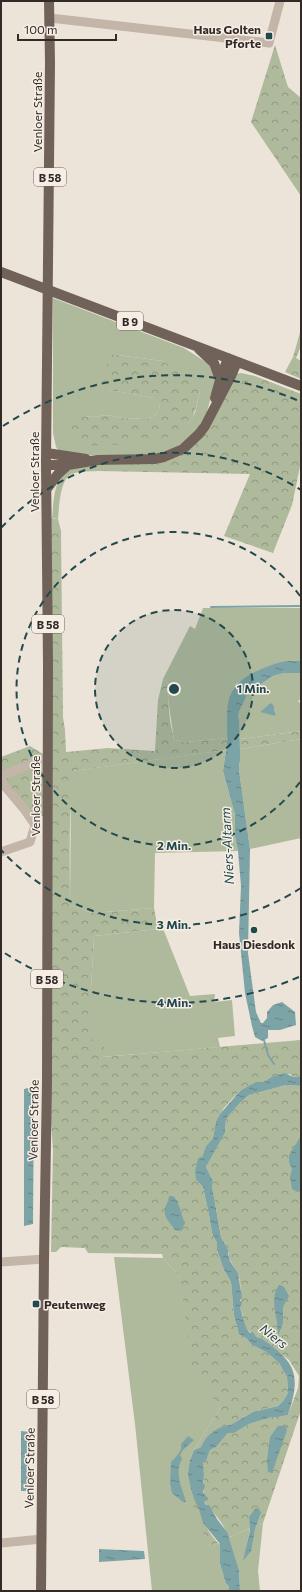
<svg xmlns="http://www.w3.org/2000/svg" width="302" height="1592" font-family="Commissioner,sans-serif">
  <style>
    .grass { fill: #afba9c; fill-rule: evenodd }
    .forest { fill: url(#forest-crowns) }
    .water { fill: url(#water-ripples) }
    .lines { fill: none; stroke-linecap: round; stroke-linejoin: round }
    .stream { stroke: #7ca3a6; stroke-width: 2 }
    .river { stroke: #7ca3a6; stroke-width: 12 }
    .minor { stroke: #c3b5a7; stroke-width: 9 }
    .major { stroke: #716259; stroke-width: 10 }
    .ring { fill: none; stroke: #22494d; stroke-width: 2; stroke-dasharray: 7 5 }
    .poi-dot { fill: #22494d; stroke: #f6eee5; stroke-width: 1.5 }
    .labels { text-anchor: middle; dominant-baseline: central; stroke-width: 3; stroke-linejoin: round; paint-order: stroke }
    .shield { fill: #f6eee5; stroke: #6c655f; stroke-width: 1 }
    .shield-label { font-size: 11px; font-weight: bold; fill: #312a26 }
    .poi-label { font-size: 12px; font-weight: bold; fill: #312a26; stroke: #f6eee5; text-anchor: end }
    .street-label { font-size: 12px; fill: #312a26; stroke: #f6eee5 }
    .water-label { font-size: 13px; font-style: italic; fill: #22494d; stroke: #f6eee5 }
    .centre { fill: #22494d; stroke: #f6eee5; stroke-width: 2 }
    .ring-label { font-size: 12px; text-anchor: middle; font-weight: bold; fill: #22494d; stroke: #f6eee5; stroke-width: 3; stroke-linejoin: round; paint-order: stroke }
  </style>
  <defs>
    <pattern id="forest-crowns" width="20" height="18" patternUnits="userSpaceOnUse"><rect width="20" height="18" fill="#afba9c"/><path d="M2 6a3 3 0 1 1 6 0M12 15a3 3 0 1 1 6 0" fill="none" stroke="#8f977f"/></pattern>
    <pattern id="water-ripples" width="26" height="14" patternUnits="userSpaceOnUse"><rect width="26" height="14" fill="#7ca3a6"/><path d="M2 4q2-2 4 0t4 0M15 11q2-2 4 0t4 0" fill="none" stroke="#668587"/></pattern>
  </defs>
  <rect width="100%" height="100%" fill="#ede4d9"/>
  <path class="grass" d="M53 298 184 348 209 364 215 381 207 412 197 430 186 441 177 447 158 454 98 456 71 454 59 451 56 447 53 433ZM111 354 162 361 200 391 195 413 187 425 77 416 94 417 107 415 123 418 146 419 156 415 160 406 156 398 109 390Z
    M98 465V471C90 472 78 470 70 475 60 481 59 508 58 519L52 518C54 501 53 478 70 469 77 465 90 466 98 465Z
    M203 608H301V661H285L236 684 230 696 227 712V736L235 735 239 712 248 693 273 676 284 673H301V699L298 701 301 704V731L240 739 239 737 185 742 174 740 168 698 171 685 163 679 190 626 195 629Z
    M301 739V838L250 849 239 770 240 749Z
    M226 750 223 771 235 815V836L238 851 155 853 154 908 92 913 70 905 71 789 73 771Z
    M158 929 164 931 190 996 215 994 214 1002 232 1000 235 1036 218 1038 220 1047 102 1057 91 1039V989L94 936Z
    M114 1257 163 1258 178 1274 209 1389 220 1408 194 1450 190 1460 209 1546 218 1543 220 1544V1564L226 1584 229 1586 228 1591H152L135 1424Z
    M263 1523 258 1571 260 1591H240L239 1570 228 1538 250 1528 244 1560 256 1526Z"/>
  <path class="forest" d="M275 45 288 87 301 98V196L251 122Z
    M301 329V346L296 358 301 361V379L285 372 293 357Z
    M111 354 162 361 187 375 200 391C197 403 195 417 187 425 167 445 130 444 104 445 98 445 88 447 83 444 74 440 69 429 70 419L77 416 94 417 107 415 123 418 146 419 156 415 160 406 155 398 109 390 103 385V374Z
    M241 373 255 376 301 394V462L292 505 273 553 224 536 250 474 98 471V465L155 463 176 457 185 453 202 438 237 374Z
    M47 518 58 519 61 531 63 717 65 730 66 752 108 748 155 751 158 700 163 679 171 685 168 698 170 721 174 740 185 742 239 737 240 739 301 731V739L240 749 236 745H230L226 750 74 771C68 816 70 861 70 905L92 913 154 908 158 929 94 936 91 989V1039L105 1042 103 1057 301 1040V1076L293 1077 290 1074 273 1076 263 1082 240 1091 233 1098 224 1108 216 1121 213 1138 206 1146 202 1157 196 1180 203 1187 209 1215 212 1233 217 1243V1250L224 1270 231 1282 234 1316 239 1334 247 1339 252 1345 266 1352 279 1363 287 1377 288 1393 283 1401 278 1406 253 1412 230 1425C219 1426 205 1437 201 1447L194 1450 220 1408 191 1364 183 1299 178 1274 163 1258 162 1254 88 1253 85 1248 61 1247 56 1252H51L53 1150 47 1068Z
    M30 746 48 757V818L24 809 1 780V757Z
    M286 1085 301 1086V1410L263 1523 256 1526 261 1513 249 1517 250 1528 228 1538C225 1523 213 1513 204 1502L203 1462 207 1456 210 1450 216 1447 228 1433H234L249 1424 272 1417H278L288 1415 298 1388 299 1376 289 1360 261 1338 255 1337 247 1329 243 1323V1315L240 1308C242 1302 241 1281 238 1274 235 1266 227 1260 229 1251L221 1237 212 1186 213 1181 206 1167 225 1133 226 1119 239 1104 249 1095Z
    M191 1489C193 1497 197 1503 199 1510 205 1524 207 1531 218 1543L209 1546 194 1511Z"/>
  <path class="water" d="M285 661H301V673H284L273 676 248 693 239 712 235 735 227 736C228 723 225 709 230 696 237 676 266 666 285 661Z
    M271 703 274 706V710L276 716 260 712Z
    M230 745H236L240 749 239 770 250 849 248 953 256 1012 261 1023H263L267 1018V1012L273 1005 282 1002 295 1012 296 1025 280 1030H268V1038L262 1041 255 1037 252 1026 245 993 239 933 241 886 238 851 235 836V815L223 771 226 750Z
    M285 1073 293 1077 301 1076V1086L286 1085 249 1095 239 1104 226 1119 225 1133 206 1167 213 1181 212 1186 221 1237 229 1251 228 1253 230 1261 238 1273 242 1298 240 1300 242 1303 240 1308C244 1317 243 1325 250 1333L253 1332 256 1337 261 1338C295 1362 302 1373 288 1415L278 1417H272L249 1424 234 1433H228L216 1447 210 1450C208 1454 207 1459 205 1463L203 1462 204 1476 203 1482 205 1486 203 1492 208 1499 204 1502 206 1505H209L217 1519 227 1532 239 1570 240 1591H228L229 1586 226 1584 220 1564V1544L203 1523 199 1509 194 1499 191 1489 188 1474 190 1460 194 1450 201 1447C205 1436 218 1426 230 1425L253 1412 278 1406 283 1401 288 1393 287 1377 279 1363 266 1352 252 1345 247 1339 239 1334 234 1316 231 1282 224 1270 217 1250V1243L212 1233 209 1215 203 1187 196 1180 195 1171 198 1159 202 1157 206 1146 213 1138 216 1121 220 1114 240 1091 256 1082H263L273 1076Z
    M28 1088H34L33 1224 24 1226V1089Z
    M301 1136V1191L297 1192 292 1189 290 1177 292 1169 289 1162V1155Z
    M169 1196H173C180 1202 181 1215 185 1223L181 1231 175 1230C171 1224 163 1217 165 1209 166 1205 168 1202 169 1196Z
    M279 1285 284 1287 289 1296 283 1307V1323L278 1336C279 1319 268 1299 279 1285Z
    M278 1426H286L287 1430 272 1473 268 1472 267 1460 270 1437Z
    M21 1431 30 1432 29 1491H21Z
    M188 1436 194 1440 183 1450 180 1455 182 1459C174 1473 182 1487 186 1502H183L172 1493 170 1483 171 1462C176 1456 182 1453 181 1444Z
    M255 1509H259L261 1513 255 1529 251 1551 243 1561 250 1530 249 1517Z
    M99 1549 144 1551 145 1559 99 1562Z"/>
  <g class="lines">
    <path class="stream" d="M211 607 301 606
      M264 1040 268 1055 274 1064"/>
    <path class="river" d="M233 720 234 760"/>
    <path class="minor" d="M50 18 269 43 280 1
      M1 776 48 757
      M1 780 2 783 24 809 35 825 30 842 1 852
      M1 1262 44 1259
      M1 1543 42 1539"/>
    <path class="major" d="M1 272 301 386
      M199 349 214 363 220 380
      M215 398 220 380 228 358
      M47 453 86 459
      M46 465H68L98 460 154 459 164 457 183 449 199 434 205 426 231 376 237 362
      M46 490 58 474 68 465
      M41 1591 44 1259 47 1082 48 663 46 462 50 63 49 1"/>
  </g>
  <circle cx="174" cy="689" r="79" fill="#22494d" fill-opacity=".12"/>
  <g class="ring">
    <circle cx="174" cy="689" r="79"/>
    <path d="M300 782A157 157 0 1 1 300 596"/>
    <path d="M301 888A236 236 0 0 1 1 850M1 528A236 236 0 0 1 301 490"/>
    <path d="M299 977A314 314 0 0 1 3 952M3 426A314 314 0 0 1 299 401"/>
  </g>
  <g class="poi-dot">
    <rect x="265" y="32" width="8" height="8" rx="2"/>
    <circle cx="254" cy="930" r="4"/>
    <rect x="32" y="1300" width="8" height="8" rx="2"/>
  </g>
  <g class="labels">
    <g class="shield">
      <rect x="34" y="168" width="32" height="18" rx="3"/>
      <rect x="117" y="312" width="26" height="18" rx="3"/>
      <rect x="32" y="615" width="32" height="18" rx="3"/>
      <rect x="31" y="970" width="32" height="18" rx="3"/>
      <rect x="27" y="1390" width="32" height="18" rx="3"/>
    </g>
    <g class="shield-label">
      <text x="50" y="177">B 58</text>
      <text x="130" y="321">B 9</text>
      <text x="48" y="624">B 58</text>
      <text x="47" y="979">B 58</text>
      <text x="43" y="1399">B 58</text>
    </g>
    <g class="poi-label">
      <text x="261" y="29">Haus Golten<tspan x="261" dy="14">Pforte</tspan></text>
      <text x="254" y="944" text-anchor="middle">Haus Diesdonk</text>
      <text x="44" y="1304" text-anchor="start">Peutenweg</text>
    </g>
    <g class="street-label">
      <text transform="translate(37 112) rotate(-90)">Venloer Straße</text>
      <text transform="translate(34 472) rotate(-90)">Venloer Straße</text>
      <text transform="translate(35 796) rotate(-90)">Venloer Straße</text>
      <text transform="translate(33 1120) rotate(-89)">Venloer Straße</text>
      <text transform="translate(29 1468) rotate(-89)">Venloer Straße</text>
    </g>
    <g class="water-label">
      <text transform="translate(227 846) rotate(-93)">Niers-Altarm</text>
      <text transform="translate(274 1336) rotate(38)">Niers</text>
    </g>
  </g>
  <circle cx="174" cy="689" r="6" class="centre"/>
  <g class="ring-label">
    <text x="253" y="693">1 Min.</text>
    <text x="174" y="850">2 Min.</text>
    <text x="174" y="929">3 Min.</text>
    <text x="174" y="1007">4 Min.</text>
  </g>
  <rect width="302" height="1592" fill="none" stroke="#312a26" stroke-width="4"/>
  <path d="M18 34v6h98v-6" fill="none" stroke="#312a26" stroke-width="2"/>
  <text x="24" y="34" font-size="12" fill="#312a26" stroke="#f6eee5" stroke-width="3" paint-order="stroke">100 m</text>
</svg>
